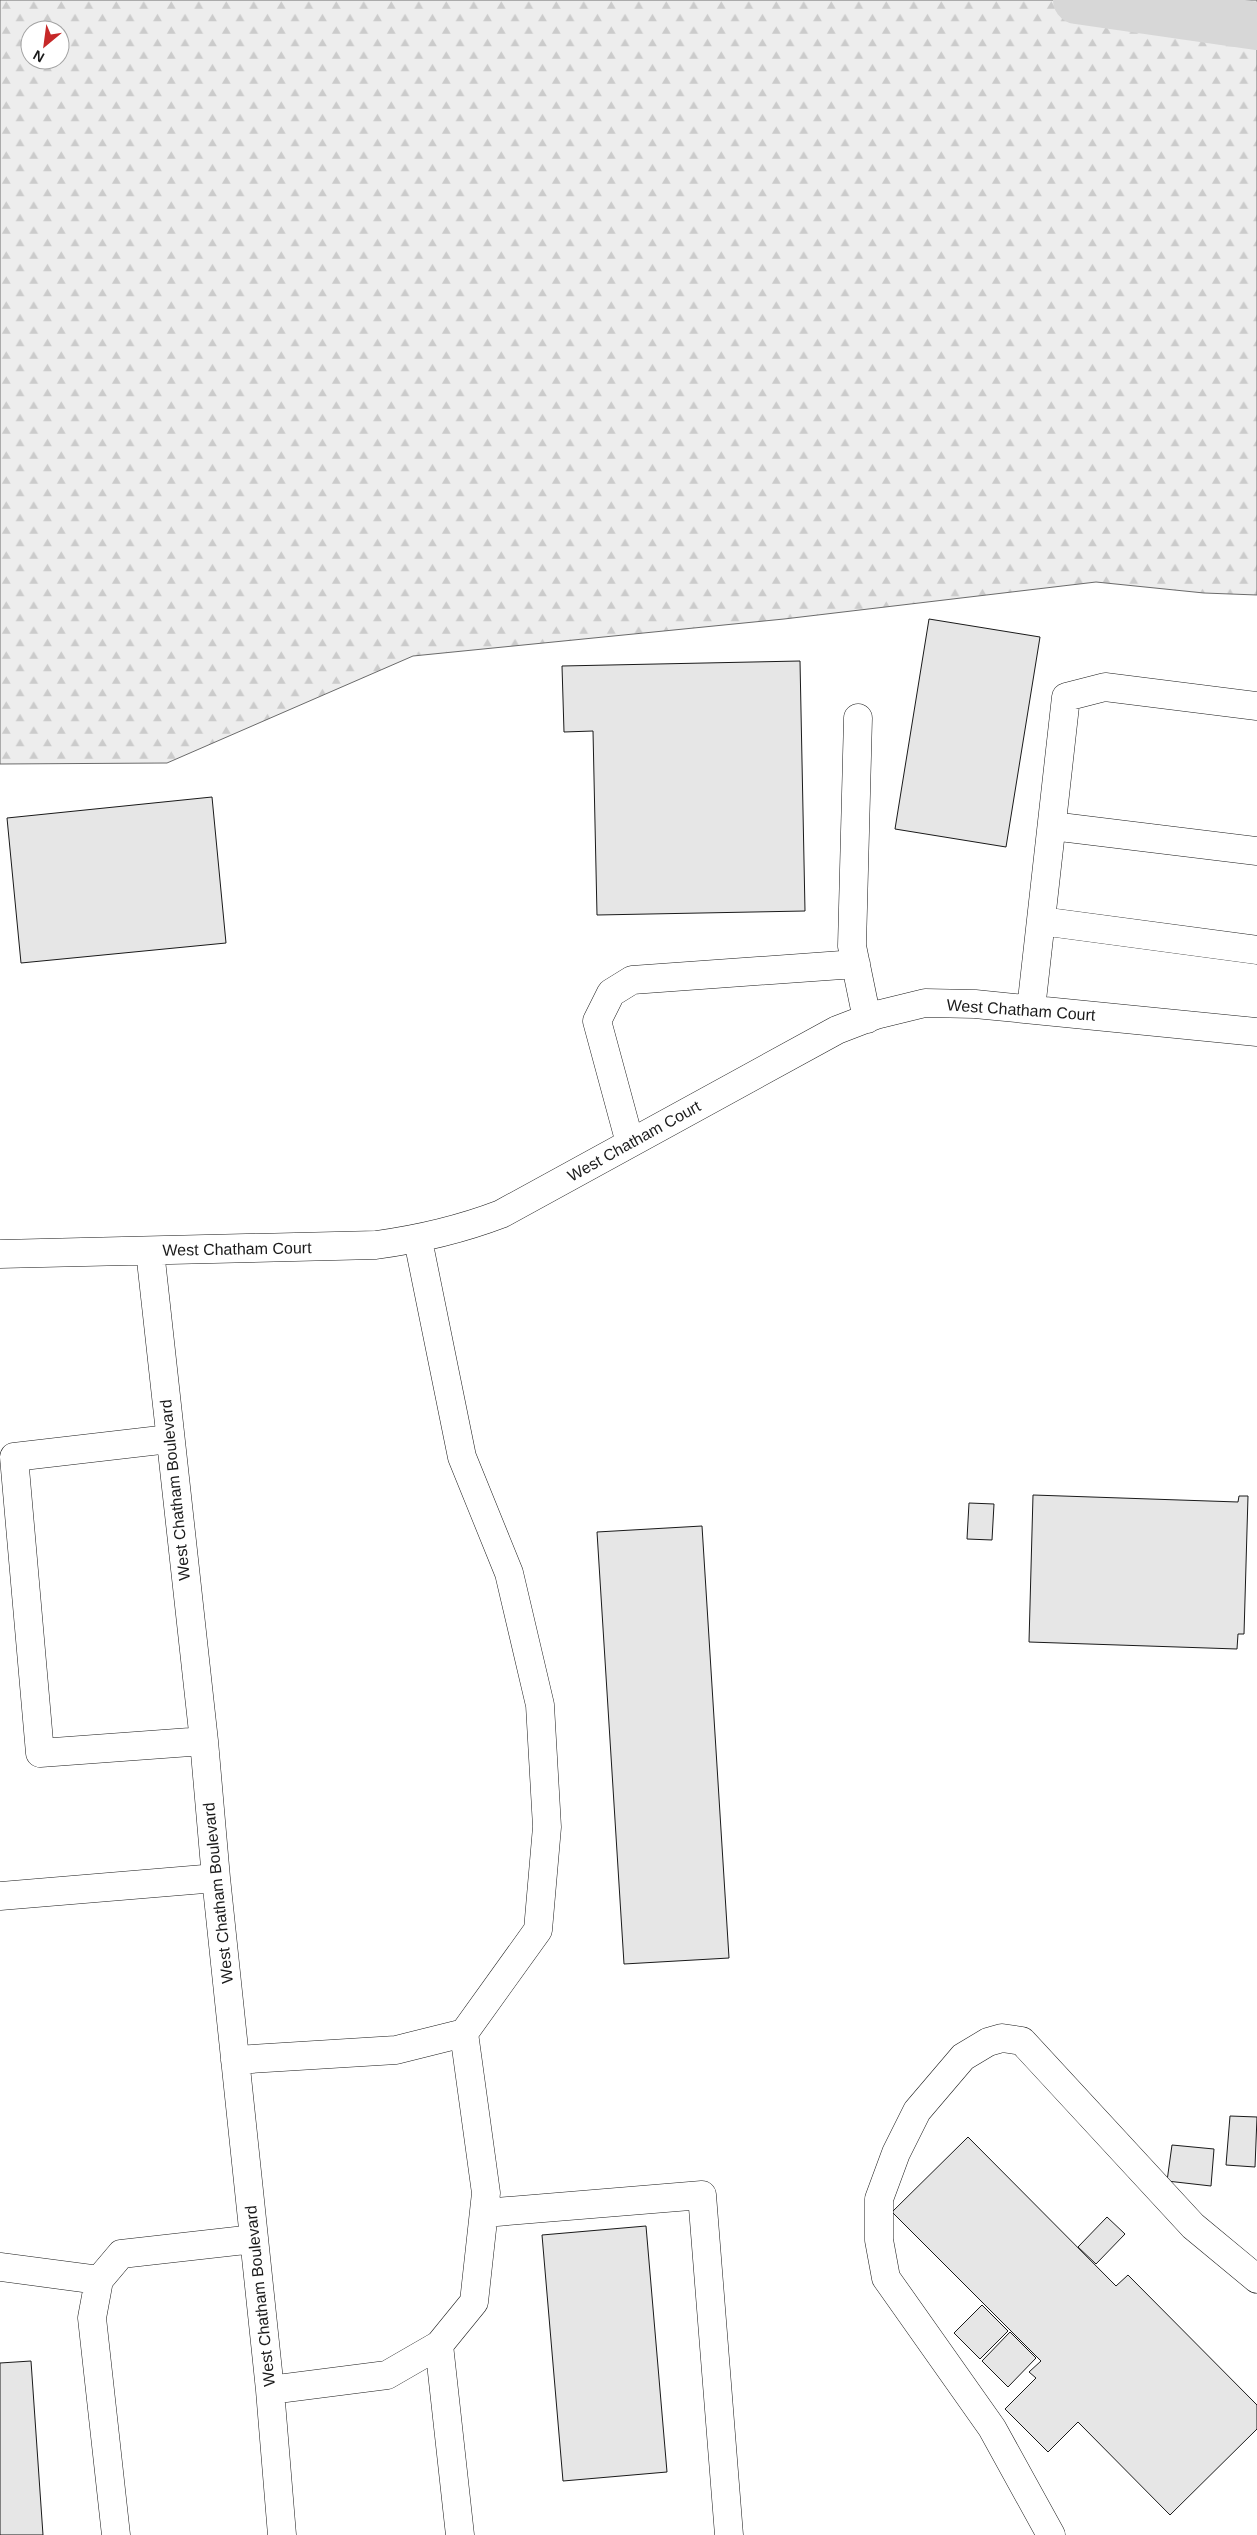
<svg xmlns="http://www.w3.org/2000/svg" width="1257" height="2535" font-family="Helvetica,sans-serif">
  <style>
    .forest { fill: url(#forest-firs); stroke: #6a6a6a; fill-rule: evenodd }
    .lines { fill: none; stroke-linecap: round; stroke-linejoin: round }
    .canal { stroke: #d7d7d7; stroke-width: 48 }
    .building { fill: #e6e6e6; stroke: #1a1a1a }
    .minor-casing { stroke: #1a1a1a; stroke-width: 29 }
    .minor { stroke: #fff; stroke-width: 28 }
    .labels { text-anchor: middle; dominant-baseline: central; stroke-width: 4; stroke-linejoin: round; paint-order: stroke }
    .street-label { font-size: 16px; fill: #1a1a1a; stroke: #fff }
  </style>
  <defs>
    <pattern id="forest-firs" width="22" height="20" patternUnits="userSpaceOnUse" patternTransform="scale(1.25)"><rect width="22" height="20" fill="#ededed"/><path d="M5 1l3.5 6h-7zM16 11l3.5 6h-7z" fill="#cbcbcb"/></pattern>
  </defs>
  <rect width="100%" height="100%" fill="#fff"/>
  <path class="forest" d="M0 0H1257V595L1204 593 1096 582 784 619 413 656 167 763 0 764ZM30 30H60V60H30Z"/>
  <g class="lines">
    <path class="canal" d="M1077 0 1257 26"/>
  </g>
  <path class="building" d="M929 619 1040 637 1006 847 895 829Z
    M800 661 805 911 597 915 593 731 564 732 562 666Z
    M212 797 226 943 21 963 7 818Z
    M1033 1495 1238 1502 1239 1496H1248L1244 1634H1238L1237 1649 1029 1642Z
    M969 1503 994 1504 992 1540 967 1539Z
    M702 1526 729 1958 624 1964 597 1532Z
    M1230 2116 1257 2117 1255 2167 1226 2165Z
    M968 2137 1116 2286 1128 2275 1257 2405V2429L1170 2515 1078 2422 1048 2452 1005 2409 1036 2378 1029 2372 1041 2361 892 2212Z
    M1172 2145 1214 2149 1211 2186 1167 2181Z
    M1107 2217 1125 2234 1096 2264 1078 2247Z
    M646 2226 667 2472 563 2481 542 2235Z
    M982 2305 1008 2331 980 2359 954 2333Z
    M1010 2332 1036 2358 1008 2387 982 2361Z
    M31 2361 43 2535H0V2363Z"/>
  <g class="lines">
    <defs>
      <path id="minor" d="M858 718 852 946 867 1019
        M1052 826 1257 851
        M1041 921 1257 950
        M1031 1009 1066 697 1105 687 1257 706
        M630 1143 597 1021 611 993 632 980 856 964
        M418 1240 462 1457 509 1573 540 1705 547 1827 538 1930 464 2033
        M150 1251 204 1741 216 1878 270 2390 282 2535
        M0 1254 376 1245C420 1239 459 1230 501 1214L837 1030 876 1015 925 1003 975 1004 1257 1032
        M169 1439 14 1457 40 1753 204 1741
        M0 1896 216 1878
        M235 2060 396 2050 464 2033 486 2193 474 2302 439 2345 387 2375 270 2390
        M484 2213 702 2195 729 2535
        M0 2267 99 2280
        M439 2345 460 2535
        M116 2535 92 2318 99 2280 121 2254 254 2239
        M1051 2535 992 2428 886 2278 879 2240V2199L896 2153 917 2111 963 2057 988 2042 1002 2038 1022 2041 1193 2226 1257 2279"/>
    </defs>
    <use href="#minor" class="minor-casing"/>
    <use href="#minor" class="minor"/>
  </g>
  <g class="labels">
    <g class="street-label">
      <text transform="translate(1021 1010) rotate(4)">West Chatham Court</text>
      <text transform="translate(634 1141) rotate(-29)">West Chatham Court</text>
      <text transform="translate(237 1249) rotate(-1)">West Chatham Court</text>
      <text transform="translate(175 1490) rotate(-96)">West Chatham Boulevard</text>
      <text transform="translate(218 1893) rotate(-96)">West Chatham Boulevard</text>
      <text transform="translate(260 2296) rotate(-96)">West Chatham Boulevard</text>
    </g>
  </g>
  <g transform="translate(45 45) rotate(209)"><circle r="24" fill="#ffffff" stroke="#a3a3a3"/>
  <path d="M0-4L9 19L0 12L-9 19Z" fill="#c62828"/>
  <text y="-8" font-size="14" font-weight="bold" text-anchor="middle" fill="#1a1a1a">N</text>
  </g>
</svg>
